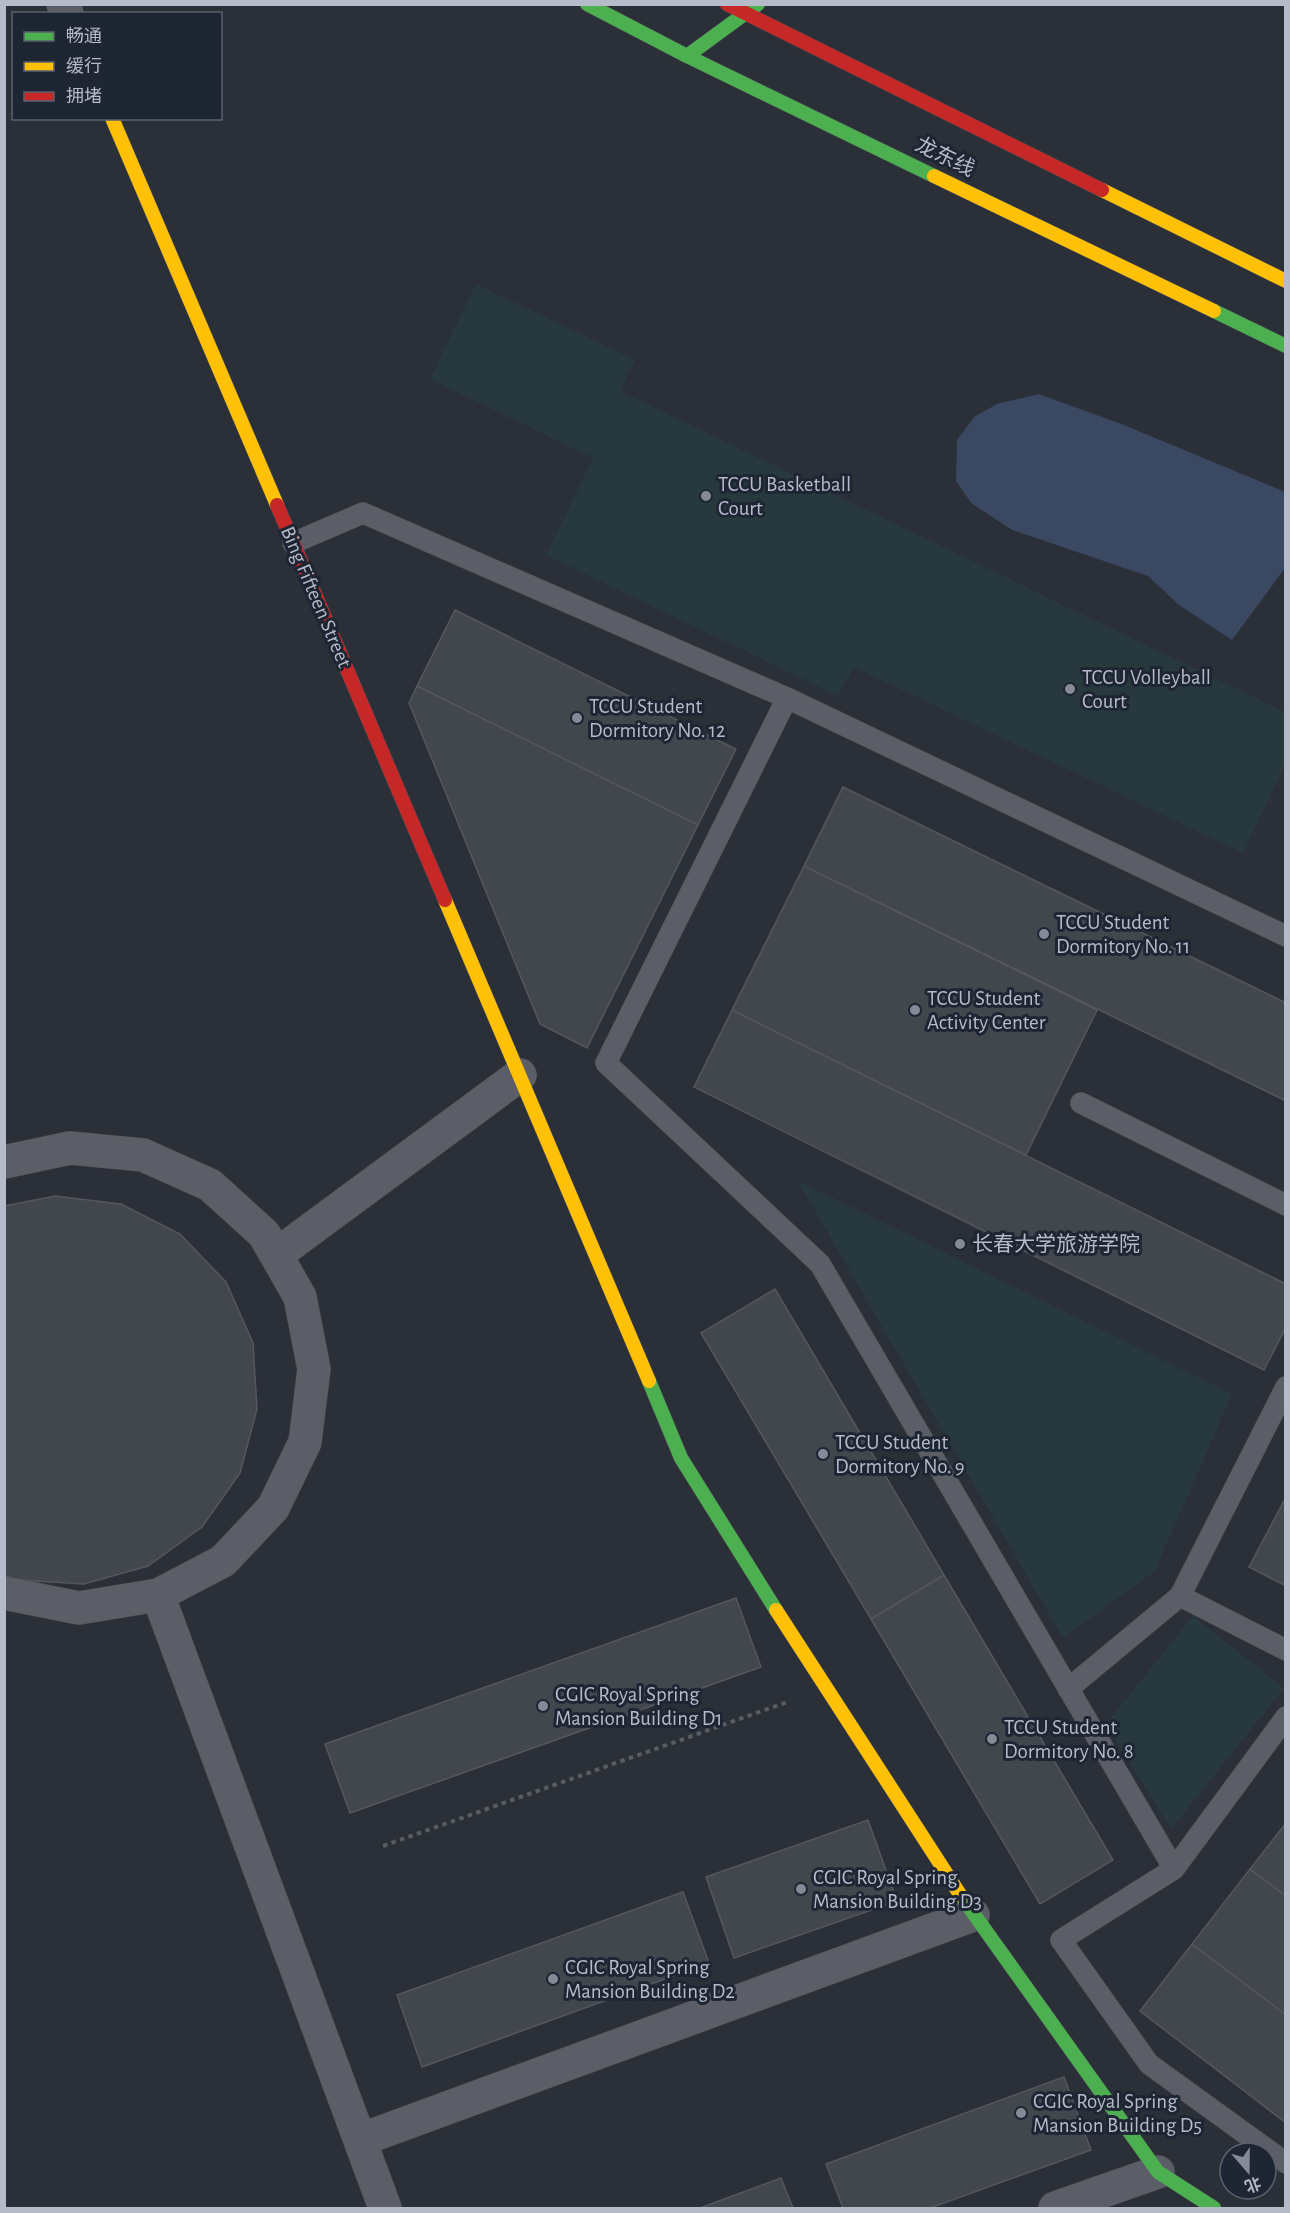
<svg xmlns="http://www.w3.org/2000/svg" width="1290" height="2213" font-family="'Alegreya Sans','Noto Sans SC',sans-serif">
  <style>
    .green { fill: #28393e }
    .water { fill: #3a4862 }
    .building { fill: #42464d; stroke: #53575f; stroke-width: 1.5 }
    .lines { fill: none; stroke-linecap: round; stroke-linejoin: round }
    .lane-casing { stroke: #474a51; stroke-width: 22 }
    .street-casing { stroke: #474a51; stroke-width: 34 }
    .fast-casing { stroke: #474a51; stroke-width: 15 }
    .slow-casing { stroke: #474a51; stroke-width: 15 }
    .jam-casing { stroke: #474a51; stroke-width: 15 }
    .path { stroke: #585d63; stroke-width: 4; stroke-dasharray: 4.5 4.5; stroke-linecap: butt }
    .lane { stroke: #5b5e66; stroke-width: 21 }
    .street { stroke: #5b5e66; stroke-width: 33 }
    .fast { stroke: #4caf50; stroke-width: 14 }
    .slow { stroke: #ffc107; stroke-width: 14 }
    .jam { stroke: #c62828; stroke-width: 14 }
    .poi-dot { fill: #858a96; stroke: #1e2533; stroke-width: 2 }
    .labels { text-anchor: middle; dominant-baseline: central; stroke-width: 6; stroke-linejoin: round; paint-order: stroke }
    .street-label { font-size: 21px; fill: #b5bbc9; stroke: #1e2533 }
    .poi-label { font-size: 21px; fill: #b5bbc9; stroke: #1e2533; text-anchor: start }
  </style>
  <rect width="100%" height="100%" fill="#2b2f38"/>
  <path class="green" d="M476 284 635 360 620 391 1285 712V765L1243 853 854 667 838 696 546 555 593 458 430 379Z
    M797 1180 1232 1394 1155 1571 1063 1638Z
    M1193 1616 1284 1688 1171 1829 1106 1724Z"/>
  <path class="water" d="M1039 394 1124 425 1285 492V568L1232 640 1179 605 1148 576 1012 530 971 503 956 481 957 440 974 417 997 404Z"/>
  <path class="building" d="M455 610 736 749 698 825 417 686Z
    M417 686 698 825 587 1048 540 1024 409 703Z
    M843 787 1286 1003V1101L804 866Z
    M804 866 1097 1010 1026 1155 732 1010Z
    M732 1010 1286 1284V1327L1264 1370 694 1087Z
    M55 1196 121 1204 180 1234 226 1282 253 1343 257 1409 240 1473 202 1527 148 1566 84 1584 18 1580 4 1575V1206Z
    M775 1289 944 1575 871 1619 701 1333Z
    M1286 1497V1586L1249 1567Z
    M944 1575 1113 1860 1040 1904 871 1619Z
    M736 1598 761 1667 350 1813 325 1744Z
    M868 1820 897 1901 734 1958 706 1877Z
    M1286 1823V1896L1250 1869Z
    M1250 1869 1286 1896V2015L1192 1944Z
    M683 1892 709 1963 422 2067 397 1995Z
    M1192 1944 1286 2015V2123L1140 2011Z
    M1064 2077 1091 2150 930 2208H843L826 2164Z
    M781 2178 793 2208H700Z"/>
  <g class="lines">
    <defs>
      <path id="lane" d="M293 543 363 513 787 698 606 1063 820 1264 1174 1869
        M787 698 1286 936
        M1081 1103 1286 1205
        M1180 1596 1286 1650
        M1068 1689 1180 1596 1286 1387
        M1286 1717 1174 1869 1061 1940 1149 2064 1286 2163"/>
      <path id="street" d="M63 4 67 14
        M4 1162 70 1148 143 1155 210 1185 264 1234 300 1297 314 1369 305 1442 273 1508 223 1561 158 1595 79 1608 4 1593
        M276 1255 520 1075
        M158 1595 385 2208
        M360 2140 973 1915
        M1055 2208 1158 2172"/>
      <path id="fast" d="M587 4 687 56 934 176
        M687 56 758 4
        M1214 311 1286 346
        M649 1381 681 1458 776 1610
        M961 1896 1158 2172 1214 2208"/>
      <path id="slow" d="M112 118 277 505
        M934 176 1214 311
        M1102 190 1286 281
        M445 900 649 1381
        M776 1610 961 1896"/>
      <path id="jam" d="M727 4 1102 190
        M277 505 445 900"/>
    </defs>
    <use href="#lane" class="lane-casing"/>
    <use href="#street" class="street-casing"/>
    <use href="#fast" class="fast-casing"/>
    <use href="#slow" class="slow-casing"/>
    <use href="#jam" class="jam-casing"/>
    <path class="path" d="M383 1846 790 1701"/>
    <use href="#lane" class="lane"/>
    <use href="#street" class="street"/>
    <use href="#fast" class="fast"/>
    <use href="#slow" class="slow"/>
    <use href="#jam" class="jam"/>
  </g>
  <g class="poi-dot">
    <circle cx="706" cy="496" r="6"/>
    <circle cx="1070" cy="689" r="6"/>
    <circle cx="577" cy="718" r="6"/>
    <circle cx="1044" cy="934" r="6"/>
    <circle cx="915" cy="1010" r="6"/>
    <circle cx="960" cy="1244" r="6"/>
    <circle cx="823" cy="1454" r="6"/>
    <circle cx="543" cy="1706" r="6"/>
    <circle cx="992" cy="1739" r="6"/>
    <circle cx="801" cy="1889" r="6"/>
    <circle cx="553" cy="1979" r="6"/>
    <circle cx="1021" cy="2113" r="6"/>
  </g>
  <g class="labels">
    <g class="street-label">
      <text transform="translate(945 157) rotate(26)">龙东线</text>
      <text transform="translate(316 597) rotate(67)">Bing Fifteen Street</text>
    </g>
    <g class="poi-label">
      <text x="718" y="484">TCCU Basketball<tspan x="718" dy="24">Court</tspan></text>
      <text x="1082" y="677">TCCU Volleyball<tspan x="1082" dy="24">Court</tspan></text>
      <text x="589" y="706">TCCU Student<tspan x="589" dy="24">Dormitory No. 12</tspan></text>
      <text x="1056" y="922">TCCU Student<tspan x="1056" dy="24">Dormitory No. 11</tspan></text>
      <text x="927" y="998">TCCU Student<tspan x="927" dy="24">Activity Center</tspan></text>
      <text x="972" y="1244">长春大学旅游学院</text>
      <text x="835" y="1442">TCCU Student<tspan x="835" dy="24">Dormitory No. 9</tspan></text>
      <text x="555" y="1694">CGIC Royal Spring<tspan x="555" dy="24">Mansion Building D1</tspan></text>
      <text x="1004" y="1727">TCCU Student<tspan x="1004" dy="24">Dormitory No. 8</tspan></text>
      <text x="813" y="1877">CGIC Royal Spring<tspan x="813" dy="24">Mansion Building D3</tspan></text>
      <text x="565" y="1967">CGIC Royal Spring<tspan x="565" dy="24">Mansion Building D2</tspan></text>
      <text x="1033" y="2101">CGIC Royal Spring<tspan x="1033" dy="24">Mansion Building D5</tspan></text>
    </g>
  </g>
  <rect width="1290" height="2213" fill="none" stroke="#b5bbc9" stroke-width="12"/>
  <rect x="12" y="12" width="210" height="108" fill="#1e2533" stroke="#5a616f" stroke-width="1.5"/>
  <rect x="24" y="32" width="30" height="9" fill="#4caf50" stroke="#5a616f" stroke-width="1.5"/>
  <text x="66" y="42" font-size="18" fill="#b5bbc9">畅通</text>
  <rect x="24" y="62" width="30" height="9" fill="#ffc107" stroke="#5a616f" stroke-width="1.5"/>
  <text x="66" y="72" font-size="18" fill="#b5bbc9">缓行</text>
  <rect x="24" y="92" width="30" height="9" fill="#c62828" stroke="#5a616f" stroke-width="1.5"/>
  <text x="66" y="102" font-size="18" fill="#b5bbc9">拥堵</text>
  <g transform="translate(1248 2171) rotate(160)"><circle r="28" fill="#1e2533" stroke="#5a616f" stroke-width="1.5"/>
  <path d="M0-4.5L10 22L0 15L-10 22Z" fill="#858a96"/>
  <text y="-9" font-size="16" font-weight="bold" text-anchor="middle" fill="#b5bbc9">北</text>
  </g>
</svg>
